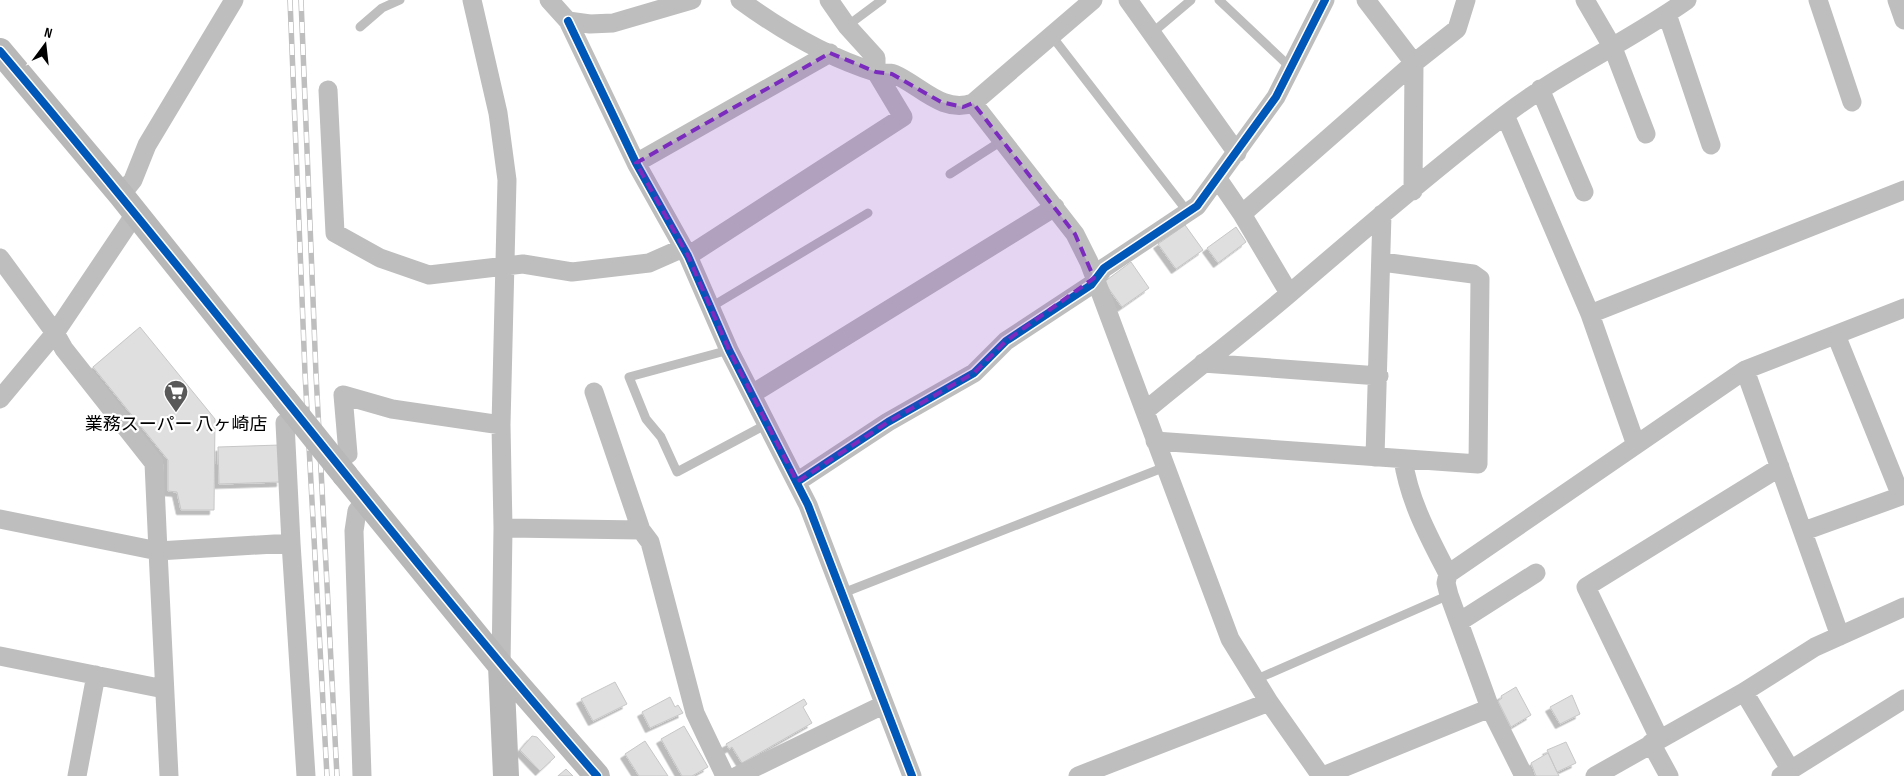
<svg xmlns="http://www.w3.org/2000/svg" width="1904" height="776" font-family="'Sofia Sans Condensed','Noto Sans JP',sans-serif">
  <style>
    .building { fill: #dfdfdf; stroke: #c7c7c7; filter: url(#shadow) }
    .lines { fill: none; stroke-linecap: round; stroke-linejoin: round }
    .lane { stroke: #bebebe; stroke-width: 9 }
    .street { stroke: #bebebe; stroke-width: 19 }
    .secondary { stroke: #b8b8b8; stroke-width: 26 }
    .rail-casing { stroke: #bebebe; stroke-width: 5.5 }
    .rail { stroke: #fff; stroke-width: 4; stroke-dasharray: 11; stroke-linecap: butt }
    .secondary-bridge { stroke: #b8b8b8; stroke-width: 26 }
    .cycleway-casing { stroke: #fff; stroke-width: 11 }
    .cycleway { stroke: #0057b8; stroke-width: 8 }
    .marked { fill: #7b2cbf; fill-opacity: 0.2; stroke: #7b2cbf; stroke-width: 4; stroke-dasharray: 10 6; stroke-linejoin: round }
    .labels { text-anchor: middle; dominant-baseline: central; stroke-width: 4.5; stroke-linejoin: round; paint-order: stroke }
    .poi-label { font-size: 18px; fill: #000; stroke: #fff }
  </style>
  <defs>
    <filter id="shadow"><feDropShadow dx="-4.5" dy="4.5" stdDeviation="0" flood-color="#0004"/></filter>
  </defs>
  <rect width="100%" height="100%" fill="#fff"/>
  <path class="building" d="M1185 225 1203 250 1176 269 1158 244Z
    M1236 227 1246 242 1218 263 1207 248Z
    M1131 262 1149 288 1122 307 1104 282Z
    M140 327 215 419 214 510H181L177 492 168 491V460L93 367Z
    M280 445 281 482 219 484 218 447Z
    M615 682 627 704 593 721 581 699Z
    M1516 687 1531 715 1511 727 1498 701 1502 698 1501 696Z
    M1572 695 1580 714 1560 724 1550 707Z
    M670 697 675 707 678 705 683 713 650 728 642 712Z
    M804 699 807 704 803 707 812 723 742 763 732 747 729 749 726 744Z
    M684 726 708 767 692 776H682L661 739Z
    M532 736 537 737 555 757 540 771 520 750Z
    M645 741 668 776H639L625 754Z
    M1566 742 1576 763 1557 772 1547 750Z
    M1548 753 1559 776H1536L1531 763Z
    M566 769 573 776H558Z"/>
  <g class="lines">
    <path class="lane" d="M1219 0 1291 68
      M847 26 882 0
      M360 27 382 8 400 0
      M1152 33 1191 0
      M1051 35 1187 211
      M950 174 1003 140
      M711 307 868 213
      M729 350 629 377 646 419 661 437 677 472 767 424
      M843 593 1165 467
      M1257 679 1449 595"/>
    <path class="street" d="M472 0 498 113 507 180 501 425 503 528 501 666
      M549 0 568 21 590 24 613 23 692 0
      M740 0C781 30 827 57 875 72 881 74 888 72 894 74 920 85 942 114 973 103L1093 0
      M1128 0 1237 153
      M1366 0 1414 63 1413 191
      M1585 0 1613 48 1646 134
      M1818 0 1852 102
      M1897 0 1904 20
      M1667 14 1711 145
      M568 21 636 163 688 256 729 350 808 505 912 776
      M1540 89 1584 192
      M328 90 335 233 380 258 429 275 523 264 572 272 649 263 683 248
      M973 103 1075 234 1089 262 1230 639 1269 702
      M1505 115 1590 314 1636 445
      M636 163 830 53
      M1218 179 1242 214 1289 293
      M121 195 133 180 147 145 234 0
      M1242 214 1414 63 1457 29 1466 0
      M688 256 903 117 876 72V58L847 26 829 0
      M0 258 55 333 64 349 154 463 158 551 0 519
      M1590 314 1904 190
      M1836 335 1901 496
      M1203 363 1379 376
      M1745 370 1840 636
      M594 392 641 530 650 542 695 713 725 776
      M752 394 1055 207
      M0 399 55 333 135 214
      M1145 411C1193 371 1242 334 1289 294 1360 233 1431 172 1505 115 1562 71 1628 42 1687 0
      M1155 441 1478 464 1480 279 1473 274 1382 262
      M1375 457 1382 214
      M1403 459C1409 501 1429 537 1448 574L1446 583 1449 595 1490 708 1524 776
      M335 463 348 454 343 395 392 409 501 425
      M797 482 888 422 974 373 1006 341 1091 285 1104 268 1197 206 1276 97 1325 0
      M503 528 641 530
      M1804 531 1904 495
      M291 543 306 776
      M1448 574 1745 370 1904 308
      M1459 622 1536 573
      M0 656 164 689
      M1744 692 1790 769
      M1659 738 1586 587 1780 467
      M1651 743 1669 776
      M77 776 96 675
      M169 776 158 551 291 543 285 423 297 415
      M362 776 354 531 357 511 366 500
      M737 776 883 705
      M1078 776 1269 702 1321 776
      M1323 776 1490 708
      M1595 776 1744 692 1815 647 1904 607
      M1781 776 1904 699"/>
    <path class="secondary" d="M0 51 121 195 284 399
      M345 475 501 666 597 776
      M501 666 506 776"/>
    <defs>
      <path id="rail" d="M290 0 305 373 327 776
        M301 0 316 374 337 776"/>
    </defs>
    <use href="#rail" class="rail-casing"/>
    <use href="#rail" class="rail"/>
    <path class="secondary-bridge" d="M284 399 345 475"/>
    <defs>
      <path id="cycleway" d="M568 21 636 163 688 256 729 350 808 505 912 776
        M0 51C203 290 391 540 597 776
        M797 482 888 422 974 373 1006 341 1091 285 1104 268 1197 206 1276 97 1325 0"/>
    </defs>
    <use href="#cycleway" class="cycleway-casing"/>
    <use href="#cycleway" class="cycleway"/>
  </g>
  <path class="marked" d="M830 53 876 72 892 74 941 102 963 107 973 103 1075 234 1094 278 1006 341 974 373 888 422 797 482 729 350 688 256 636 163Z"/>
  <defs>
    <symbol id="supermarket-pin" viewBox="-11 -11 22 30"><path d="M0 17L-7.5 6A9.5 9.5 0 1 1 7.5 6Z" fill="#595959" stroke="#fff"/><path d="M-6-5.5h2.5l.6 2H6L4.5 2H-2.5L-4.4-4H-6ZM-1.5 3.2a1.3 1.3 0 1 0 .1 0ZM3 3.2a1.3 1.3 0 1 0 .1 0Z" fill="#fff"/></symbol>
  </defs>
  <g fill-rule="evenodd">
    <use href="#supermarket-pin" x="162" y="378" width="28" height="38"/>
  </g>
  <g class="labels">
    <g class="poi-label">
      <text x="176" y="424">業務スーパー 八ヶ崎店</text>
    </g>
  </g>
  <g transform="translate(45 45) rotate(15)" stroke="#ffffff" stroke-width="4" paint-order="stroke">
  <path d="M0-4L9 19L0 12L-9 19Z" fill="#000000"/>
  <text y="-8" font-size="14" font-weight="bold" text-anchor="middle" fill="#000000">N</text>
  </g>
</svg>
